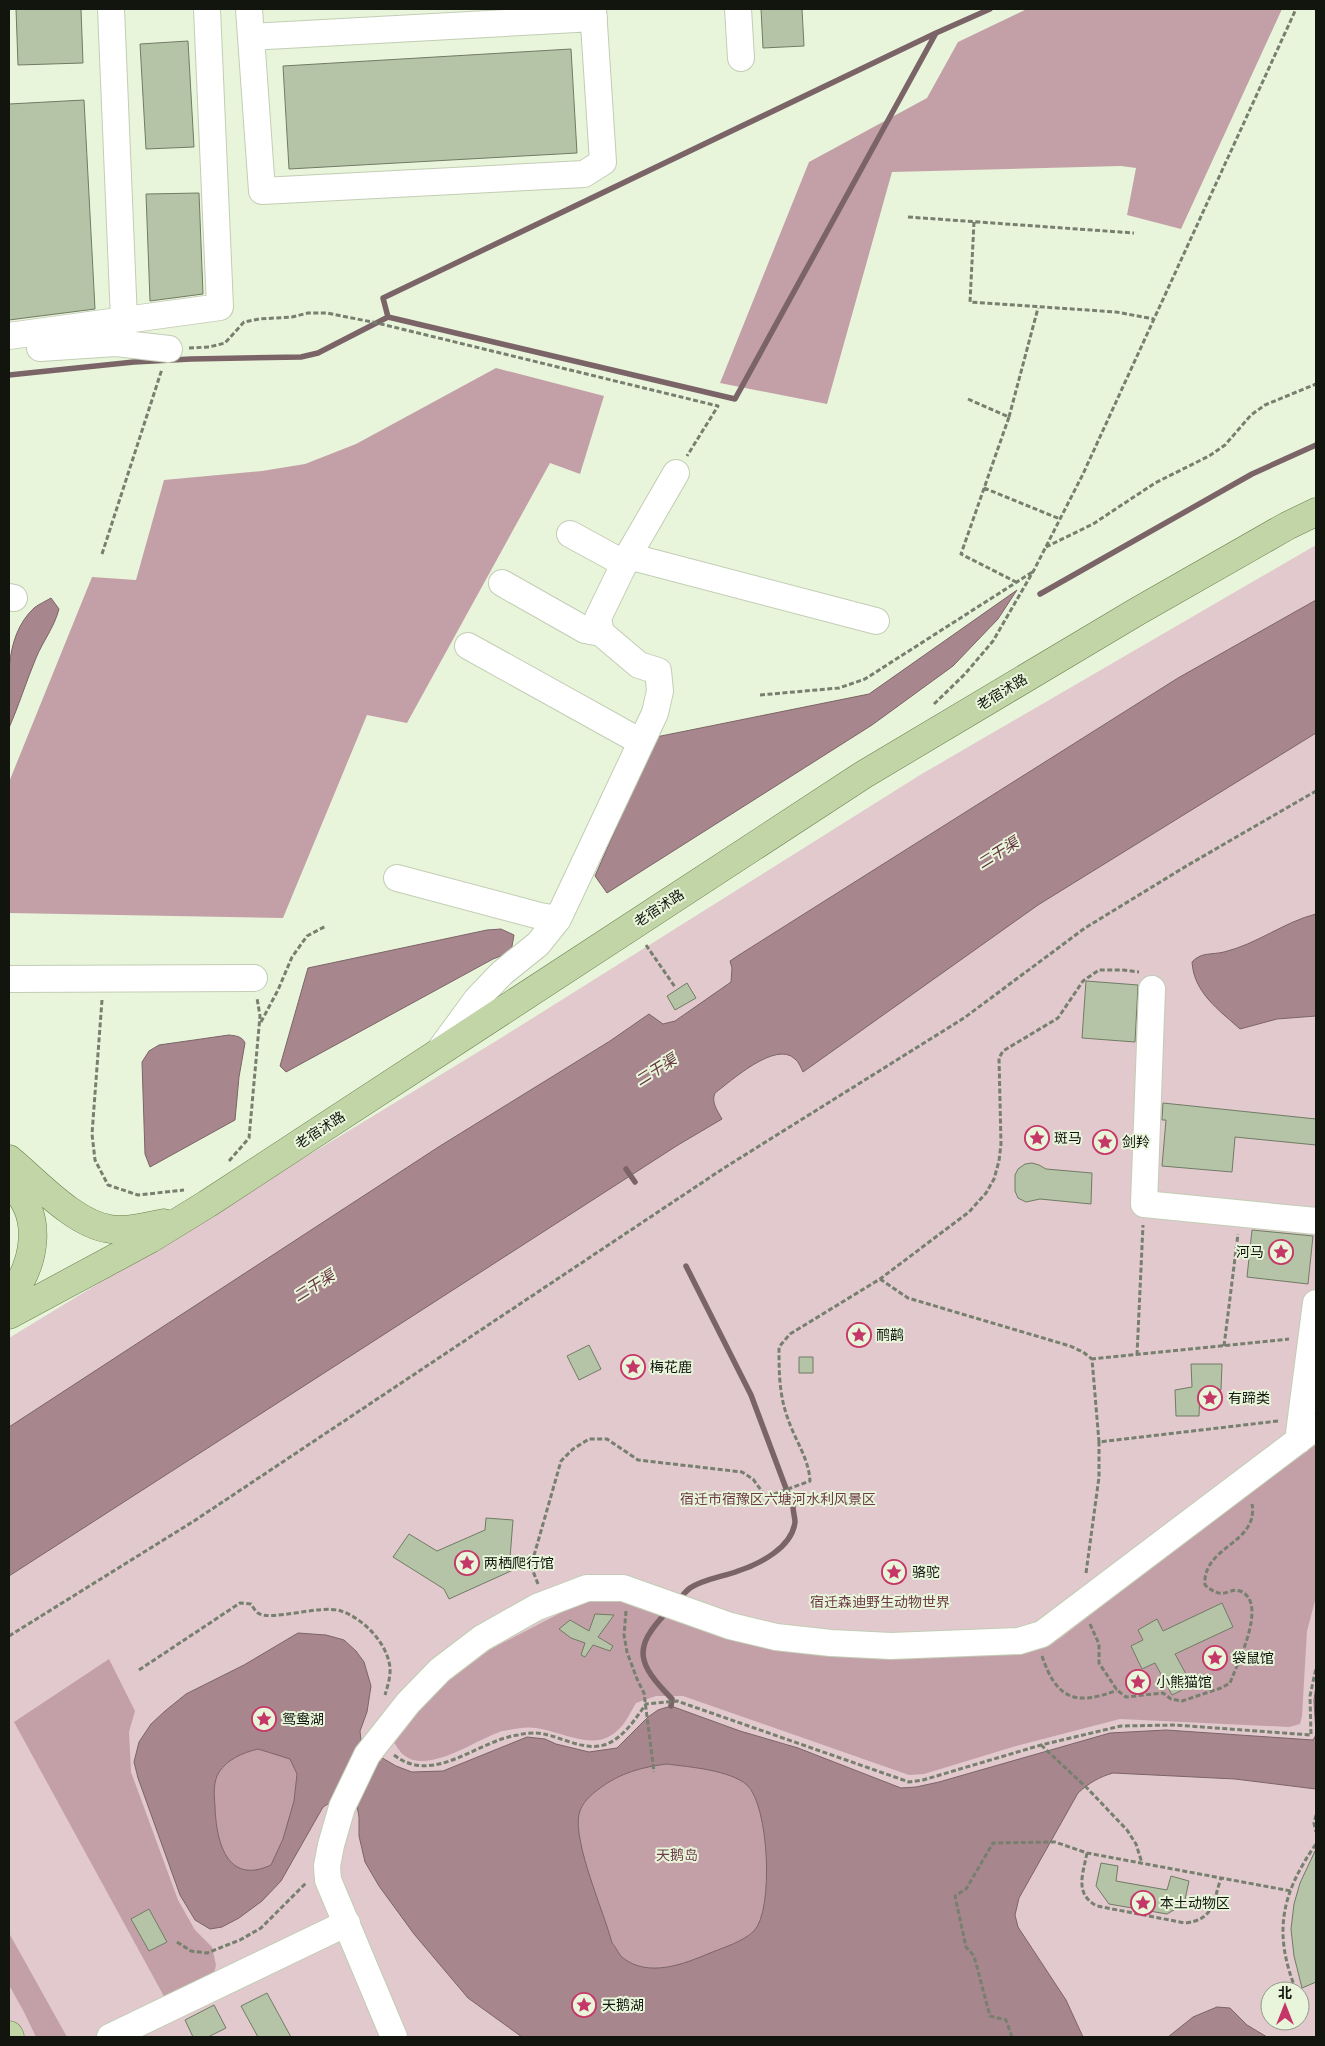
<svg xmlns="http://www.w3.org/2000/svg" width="1325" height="2046" font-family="'DejaVu Sans','Noto Sans SC',sans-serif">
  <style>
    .green { fill: #e1c9cd; fill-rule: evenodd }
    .forest { fill: #c3a0a7 }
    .water { fill: #a8868d; stroke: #7b6467; fill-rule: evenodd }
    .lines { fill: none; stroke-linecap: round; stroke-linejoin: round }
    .stream { stroke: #7b6467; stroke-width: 5.5 }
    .building { fill: #b5c3a6; stroke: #717b64 }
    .minor-casing { stroke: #c2cdb4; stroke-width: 28 }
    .major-casing { stroke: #69804b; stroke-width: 29 }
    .path { stroke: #777f6f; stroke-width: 3; stroke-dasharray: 5 2.5; stroke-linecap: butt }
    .minor { stroke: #fff; stroke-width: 26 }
    .major { stroke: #c2d5a7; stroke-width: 28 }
    .labels { text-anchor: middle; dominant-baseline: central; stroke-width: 4; stroke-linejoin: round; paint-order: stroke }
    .street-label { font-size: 14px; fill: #11150d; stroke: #e9f5db }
    .poi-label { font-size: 14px; fill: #11150d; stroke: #e9f5db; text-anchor: start }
    .park-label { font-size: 14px; fill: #6d3b47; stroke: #e9f5db }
    .water-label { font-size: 15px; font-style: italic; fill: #64333f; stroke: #e9f5db }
  </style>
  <rect width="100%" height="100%" fill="#e9f5db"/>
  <path class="green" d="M1316 545V2037H9V1338L501 1038 920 775ZM1270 1991H1300V2021H1270Z"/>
  <path class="forest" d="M1027 9H1282L1181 229 1127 215 1136 168 1121 166 892 172 827 404 720 383 809 162 927 98 958 42Z
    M496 368 604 396 580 474 550 463 407 723 367 715 283 918 9 913V782L92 577 136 580 164 480 262 471 305 464 356 444Z
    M1316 1442V1597L1307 1631 1302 1716 1300 1724 1289 1727 1120 1719 1016 1746 924 1774 909 1775 683 1696H656L636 1703C629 1715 623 1729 610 1736 585 1751 549 1723 521 1728 514 1729 508 1730 502 1731 477 1739 429 1774 405 1756 399 1752 395 1743 391 1738L449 1678 489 1650 591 1597 612 1596 717 1635 1024 1649 1059 1639Z
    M109 1659 135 1711 129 1732 131 1772 178 1900 195 1930 212 1947 216 1965 212 1982 166 2000 14 1722Z
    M258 1749 290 1759 297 1774 294 1801 283 1839 271 1865C264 1868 256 1873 249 1872 220 1867 216 1829 215 1806 214 1794 213 1782 219 1772 228 1759 242 1753 258 1749Z
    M667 1764C689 1767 730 1770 747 1785 769 1805 774 1910 754 1931 743 1941 727 1947 714 1952 687 1963 650 1979 623 1958 619 1955 616 1947 612 1943 603 1912 573 1843 579 1814 582 1802 591 1795 600 1788 620 1773 642 1767 667 1764Z
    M9 1933 67 2037H36L24 2012 9 1985Z"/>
  <path class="water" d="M1017 590 998 619 953 666 872 725 607 893 595 876 656 737 869 694Z
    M51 598 59 609C54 628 43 641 36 658 26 682 19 705 9 728 9 689 2 638 34 608 39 604 46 601 51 598Z
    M1316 600V733L1038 905 803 1072C801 1068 799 1062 795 1059 776 1040 731 1081 715 1093 711 1102 717 1110 722 1119L678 1145 9 1576V1427L440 1146 610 1041 649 1014 663 1024 675 1021 731 982 732 968 730 961 739 955 1178 678Z
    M1316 914V1016L1277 1019 1240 1029C1219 1010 1194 993 1192 962 1201 952 1211 955 1224 952 1257 944 1284 922 1316 914Z
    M501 929 514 935 511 952 493 959 286 1072 280 1066 308 968 487 930Z
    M229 1035C236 1036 242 1036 245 1043L239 1077 235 1120 150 1167 145 1154 142 1062 149 1051 159 1045Z
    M298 1633 326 1635 344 1640 356 1651 364 1662 371 1686 367 1712 360 1731 361 1741 365 1748 396 1766 412 1772 443 1771 527 1737 545 1739 556 1744 589 1752 617 1748 648 1717 658 1710 671 1706 740 1731 798 1748 901 1788 916 1787 939 1782 1110 1733 1166 1730 1313 1740 1316 1735 1314 1700 1316 1685V1789L1235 1779 1113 1773C1099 1777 1089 1783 1078 1793L1019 1898 1015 1915 1018 1927 1066 2000 1083 2037H522L468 1998 414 1934 379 1886 365 1862 359 1836V1817L357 1806 331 1802 323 1807 281 1881 262 1901 239 1918 222 1927 210 1929 195 1920 180 1895 138 1778 134 1762 139 1742 151 1724 165 1711 186 1694 244 1665ZM258 1749 290 1759 297 1774 294 1801 283 1839 271 1865C226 1886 216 1840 215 1806 214 1794 213 1782 219 1772 228 1759 242 1753 258 1749ZM667 1764C689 1767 730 1770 747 1785 769 1805 774 1910 754 1931 742 1942 725 1947 710 1953 684 1964 649 1978 623 1958 619 1955 616 1947 612 1943 604 1912 573 1843 579 1814 582 1802 591 1795 600 1788 620 1773 642 1767 667 1764Z
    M1217 2007 1230 2008 1247 2025 1267 2037H1168L1193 2017Z"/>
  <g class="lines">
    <path class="stream" d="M388 317 383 298 936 33
      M9 375 134 362 191 359 301 357 318 353 388 317 735 399 936 33 990 9
      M1040 594 1252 474 1316 445
      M626 1169 635 1182
      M679 1600C682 1596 686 1591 690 1588 704 1579 722 1577 738 1571 759 1564 792 1548 795 1522 795 1518 793 1511 793 1507L751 1395 686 1266
      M667 1612C631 1649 638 1664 672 1699L671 1706"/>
  </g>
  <path class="building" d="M16 9H81L83 63 18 65Z
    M761 9H802L804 46 763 48Z
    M188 41 194 147 146 149 140 44Z
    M571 49 577 153 289 169 283 66Z
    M84 100 95 309 9 320V104Z
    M199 193 203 294 150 301 146 194Z
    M1086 981 1138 985 1135 1042 1082 1038Z
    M687 983 696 998 675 1010 667 996Z
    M1163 1103 1316 1119V1145L1235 1137 1232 1172 1162 1166 1166 1120H1162Z
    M1032 1163 1039 1165 1046 1169 1092 1173 1091 1204 1040 1199 1026 1202 1018 1198 1015 1191V1175L1018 1169 1025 1164Z
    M1252 1230 1313 1236 1308 1284 1247 1277Z
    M589 1345 601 1369 579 1380 567 1356Z
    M799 1357H813V1373H799Z
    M1191 1364H1222L1221 1390H1200L1199 1416H1176L1175 1390 1192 1387Z
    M486 1518 513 1520 510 1558 522 1566 449 1599 444 1589 393 1557 409 1534 437 1551 485 1530Z
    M1222 1603 1233 1627 1175 1654 1192 1685 1172 1695 1155 1663 1142 1669 1131 1646 1143 1640 1138 1630 1157 1619 1163 1631Z
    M595 1614 614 1615 598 1637 613 1646 610 1651 593 1645 585 1657 581 1655 585 1643 571 1638 559 1629 570 1620 589 1631Z
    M1316 1849V1982L1302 1988 1294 1956 1291 1929 1294 1904 1300 1883Z
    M1101 1863 1118 1866 1116 1881 1167 1890 1171 1876 1189 1881 1184 1904 1167 1914 1109 1904 1096 1886Z
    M149 1909 167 1942 149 1951 131 1919Z
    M267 1993 291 2037H258L241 2006Z
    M214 2005 226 2028 208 2037H193L185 2020Z"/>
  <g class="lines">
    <defs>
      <path id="minor" d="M111 9 124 320
        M249 9 262 191 584 174 603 162 593 9
        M738 9 741 58
        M251 37 594 18
        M9 336 220 307 207 9
        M40 348 116 343 169 349
        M570 534 625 564
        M628 556 876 621
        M502 583 585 630 601 633
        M9 597 14 598
        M468 646 641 742
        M397 878 540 916 558 919
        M9 979 254 978
        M1152 989 1144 1204 1316 1221
        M439 1051 477 999 502 973 538 944 558 919 655 713 660 691 658 671 639 665 601 633 598 618 628 556 676 473
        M1298 1441 1316 1303
        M110 2037 347 1923
        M394 2037 328 1880 327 1866 331 1845 342 1807 367 1755 408 1703 440 1670 482 1638 537 1607 587 1588H623L730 1626 776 1637 831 1643 891 1646 1019 1641 1042 1634 1316 1427"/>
      <path id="major" d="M9 1159C37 1182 74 1224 110 1229 128 1232 147 1226 164 1223
        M9 1183C45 1213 36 1264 9 1298
        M9 1315 150 1239 207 1204 863 775 1138 611 1287 526 1316 512
        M9 2035 10 2037"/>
    </defs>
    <use href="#minor" class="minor-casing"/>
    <use href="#major" class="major-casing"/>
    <path class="path" d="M908 217 1134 233
      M974 222 970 302 1116 312 1154 319
      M189 348 209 347 225 343 244 322 259 319 292 317 308 313H327L377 323 718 406 687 456
      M968 399 1009 417 961 554 1016 582
      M1009 417 1038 308
      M984 488 1060 519
      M1046 547 1093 524 1155 483 1209 456 1225 445 1251 415 1265 405 1316 384
      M102 554 162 369
      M760 695 839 688 865 679 1034 571
      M934 704 965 674 993 641 1034 570 1083 474 1296 9
      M646 945 675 987
      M102 1000 92 1134 95 1160 108 1185 138 1195 184 1190
      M261 1022 278 990 292 957 307 936 326 926
      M229 1161 249 1138 260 1016 257 998
      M880 1279 908 1298 1070 1346 1083 1352 1092 1359
      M1224 1346 1238 1234
      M1137 1355 1143 1225
      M1278 1421 1099 1442 1092 1359 1289 1339
      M1086 1573 1099 1477V1442
      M538 1584 531 1566 561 1461 573 1449 589 1439H607L638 1460 742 1472 753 1479 766 1497 810 1481C809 1459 795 1440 788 1419 779 1395 779 1372 779 1347L790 1334 880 1279 969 1212 986 1193 994 1179 999 1161 1001 1144 999 1058 1003 1051 1058 1018 1083 981 1099 970H1123L1139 972
      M626 1611 624 1635 627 1652 637 1679 644 1693 654 1772
      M1090 1624 1099 1644V1663L1117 1690 1126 1697 1163 1693 1171 1699 1182 1701 1221 1688 1230 1683C1237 1664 1269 1602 1240 1591 1228 1587 1224 1602 1205 1585 1202 1546 1259 1544 1252 1504
      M9 1636 194 1521 724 1168 964 1018 1085 928 1188 865 1316 791
      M1042 1656C1056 1698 1075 1707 1117 1690
      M139 1670 240 1603 251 1604C253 1607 255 1611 258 1613 270 1622 321 1604 341 1611 362 1618 384 1640 389 1662 392 1673 388 1685 385 1695
      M1041 1745 1088 1789 1127 1830 1136 1844 1142 1863
      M394 1755C434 1786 476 1741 518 1735 526 1733 535 1732 544 1734 564 1738 586 1752 607 1744 624 1737 636 1718 646 1704L677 1701 909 1782 923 1780 1041 1745 1121 1726 1175 1725 1311 1735 1310 1696 1316 1668
      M1316 1815 1314 1823 1316 1832
      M1087 1853C1083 1874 1074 1894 1097 1906L1185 1923C1214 1920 1213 1902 1221 1878
      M177 1942 191 1951 207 1953 240 1940 261 1928 307 1882
      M1296 1990C1273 1933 1281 1894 1316 1844
      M1012 2037 1006 2020 990 2016 974 1956 966 1947 955 1896 966 1889 993 1843 1055 1842 1087 1853 1291 1891"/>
    <use href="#minor" class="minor"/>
    <use href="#major" class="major"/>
  </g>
  <defs>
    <symbol id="sight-ring" viewBox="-11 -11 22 22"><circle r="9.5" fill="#e9f5db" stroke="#c53766" stroke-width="1.5"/><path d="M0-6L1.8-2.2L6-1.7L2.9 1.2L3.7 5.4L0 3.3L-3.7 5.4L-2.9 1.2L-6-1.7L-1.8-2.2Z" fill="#c53766"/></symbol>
  </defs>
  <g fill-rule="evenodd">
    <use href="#sight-ring" x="1023" y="1124" width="28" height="28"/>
    <use href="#sight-ring" x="1091" y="1128" width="28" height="28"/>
    <use href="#sight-ring" x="1267" y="1238" width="28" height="28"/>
    <use href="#sight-ring" x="845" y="1321" width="28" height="28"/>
    <use href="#sight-ring" x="619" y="1353" width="28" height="28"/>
    <use href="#sight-ring" x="1196" y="1384" width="28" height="28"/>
    <use href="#sight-ring" x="453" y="1549" width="28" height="28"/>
    <use href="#sight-ring" x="880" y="1558" width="28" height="28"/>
    <use href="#sight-ring" x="1201" y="1644" width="28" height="28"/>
    <use href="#sight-ring" x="1124" y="1668" width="28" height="28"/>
    <use href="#sight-ring" x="250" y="1705" width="28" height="28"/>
    <use href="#sight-ring" x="1129" y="1889" width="28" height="28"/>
    <use href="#sight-ring" x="570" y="1991" width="28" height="28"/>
  </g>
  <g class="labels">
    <g class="street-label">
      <text transform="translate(1002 692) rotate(-31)">老宿沭路</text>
      <text transform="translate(659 908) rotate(-33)">老宿沭路</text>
      <text transform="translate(320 1130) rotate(-33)">老宿沭路</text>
    </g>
    <g class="poi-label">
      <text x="1054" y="1138">斑马</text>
      <text x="1122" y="1142">剑羚</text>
      <text x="1264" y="1252" text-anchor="end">河马</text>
      <text x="876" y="1335">鸸鹋</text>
      <text x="650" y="1367">梅花鹿</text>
      <text x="1228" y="1398">有蹄类</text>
      <text x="484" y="1563">两栖爬行馆</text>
      <text x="912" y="1572">骆驼</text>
      <text x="1232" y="1658">袋鼠馆</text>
      <text x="1156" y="1682">小熊猫馆</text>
      <text x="282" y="1719">鸳鸯湖</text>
      <text x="1160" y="1903">本土动物区</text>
      <text x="602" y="2005">天鹅湖</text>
    </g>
    <g class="park-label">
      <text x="778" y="1499">宿迁市宿豫区六塘河水利风景区</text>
      <text x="880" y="1602">宿迁森迪野生动物世界</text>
      <text x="677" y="1855">天鹅岛</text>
    </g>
    <g class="water-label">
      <text transform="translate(998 853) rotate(-32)">二干渠</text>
      <text transform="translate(656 1070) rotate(-32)">二干渠</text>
      <text transform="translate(314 1286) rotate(-32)">二干渠</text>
    </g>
  </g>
  <rect width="1325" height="2046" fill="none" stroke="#11150d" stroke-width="20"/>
  <g transform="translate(1285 2006)"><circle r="24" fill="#e9f5db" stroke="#939b89"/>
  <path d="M0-4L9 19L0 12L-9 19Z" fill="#c53766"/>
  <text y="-8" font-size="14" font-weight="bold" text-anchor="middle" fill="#11150d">北</text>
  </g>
</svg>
